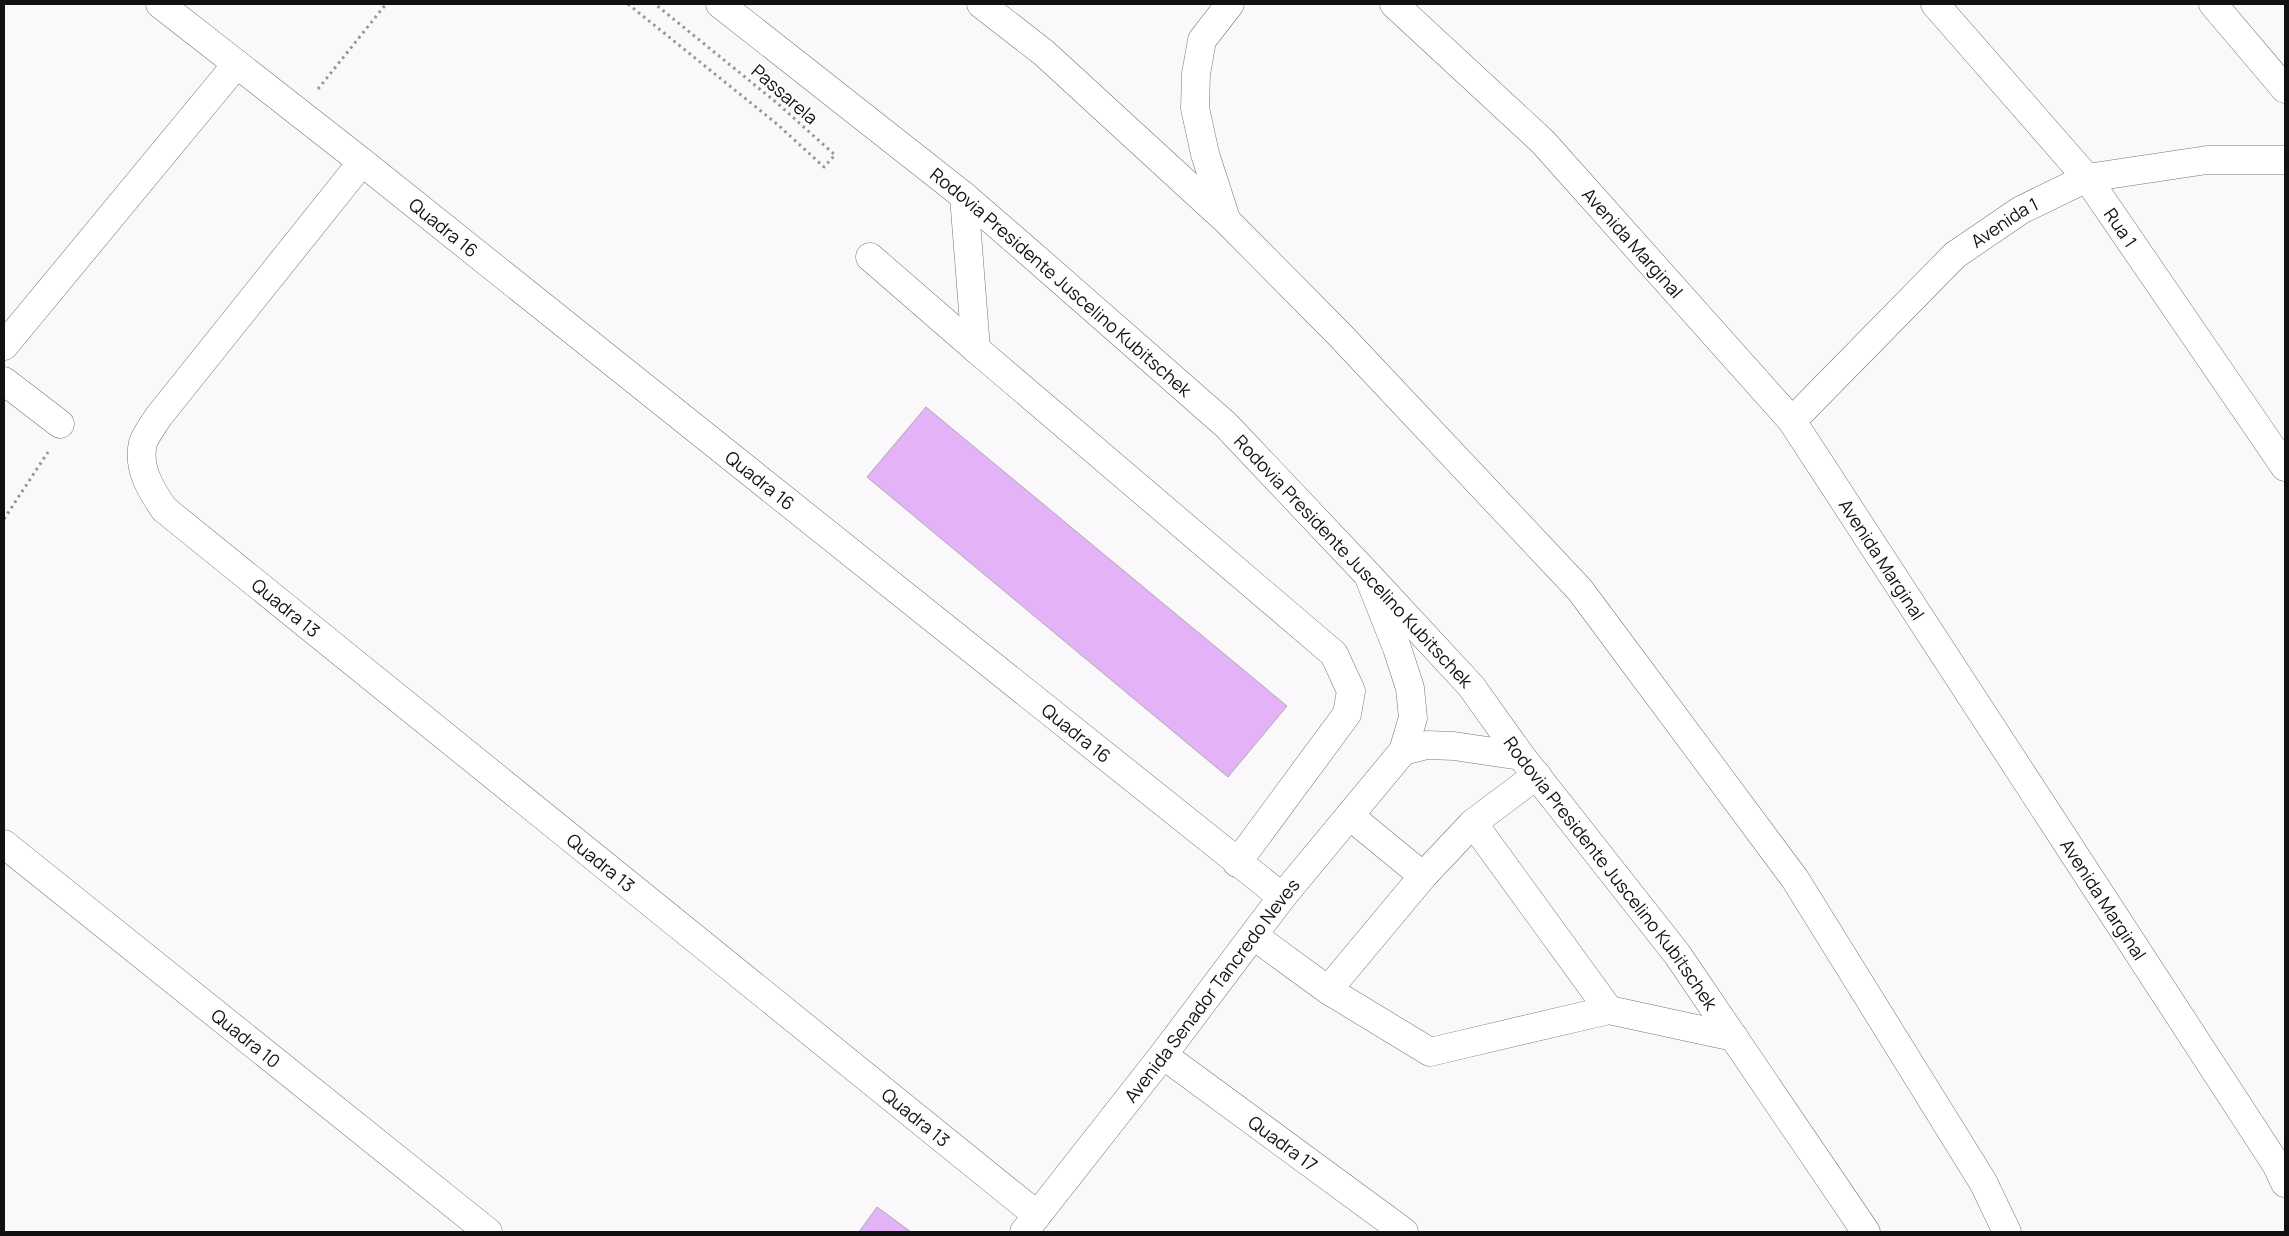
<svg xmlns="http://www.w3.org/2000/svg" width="2289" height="1236" font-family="Manrope,sans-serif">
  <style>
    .building { fill: #e4b3f7; stroke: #adabae }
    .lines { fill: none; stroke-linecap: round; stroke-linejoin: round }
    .minor-casing { stroke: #777678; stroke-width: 29 }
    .highway-casing { stroke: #777678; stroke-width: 29 }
    .path { stroke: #979598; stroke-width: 3; stroke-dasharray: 2.5 4; stroke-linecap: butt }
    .minor { stroke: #fff; stroke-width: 28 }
    .highway { stroke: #fff; stroke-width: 28 }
    .labels { text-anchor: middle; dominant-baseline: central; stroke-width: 4; stroke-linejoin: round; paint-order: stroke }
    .street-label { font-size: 18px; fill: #121112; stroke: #fff }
  </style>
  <rect width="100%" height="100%" fill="#faf8fb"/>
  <path class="building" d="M926 407 1287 706 1228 777 867 477Z
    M877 1207 911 1232H859Z"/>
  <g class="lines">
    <defs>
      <g id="minor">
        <path id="s1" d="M160 4 362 162 1282 897"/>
        <path id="s2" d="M1394 4 1543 142 1792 421 2276 1164 2285 1183"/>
        <path id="s3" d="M1935 4 2087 178 2285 467"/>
        <path d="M2213 4 2285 89"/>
        <path id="s4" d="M362 162 159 416C154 424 146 434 143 443 137 468 151 490 164 509L1037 1215"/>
        <path d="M964 196 976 349 1334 654 1351 691 1347 714 1237 863"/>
        <path d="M870 257 976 349"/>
        <path d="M4 346 236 65"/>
        <path d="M4 381 60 424"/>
        <path id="s5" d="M1792 421 1955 255 2021 210 2087 178 2207 160H2285"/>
        <path d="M1403 751 1427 745 1454 746 1521 756"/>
        <path d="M1473 823 1609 1010"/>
        <path id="s6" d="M4 844 488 1232"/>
        <path d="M1423 876 1473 823 1537 775"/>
        <path d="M1254 936 1328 990 1423 876 1350 816"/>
        <path d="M1328 990 1430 1052 1609 1010 1734 1037"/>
        <path id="s7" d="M1163 1055 1404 1232"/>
        <path id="s8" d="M1024 1232 1163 1055 1282 897 1403 751 1413 718 1410 688 1397 648 1368 575"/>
      </g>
      <g id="highway">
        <path id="s9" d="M720 4 964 196 1031 254 1226 425 1368 575 1471 686 1521 756 1677 954 1866 1232"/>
        <path d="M981 4 1044 53 1227 221 1339 334 1580 590 1795 879 1983 1182 2007 1232"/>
        <path d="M1226 219 1205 154 1195 108 1196 74 1202 40 1230 4"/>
      </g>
    </defs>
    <use href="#minor" class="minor-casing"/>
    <use href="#highway" class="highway-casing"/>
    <path class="path" d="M628 4 777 124 824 167 835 155 777 103 655 4
      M318 89 386 4
      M4 519 48 452"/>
    <use href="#minor" class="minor"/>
    <use href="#highway" class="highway"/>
  </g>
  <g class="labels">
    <g class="street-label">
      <text transform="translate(785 94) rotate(41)">Passarela</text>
      <text stroke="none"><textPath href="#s5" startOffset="292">Avenida 1</textPath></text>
      <text stroke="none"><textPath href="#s1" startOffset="361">Quadra 16</textPath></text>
      <text stroke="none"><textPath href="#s3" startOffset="291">Rua 1</textPath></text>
      <text stroke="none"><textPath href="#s2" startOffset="338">Avenida Marginal</textPath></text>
      <text stroke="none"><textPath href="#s9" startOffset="440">Rodovia Presidente Juscelino Kubitschek</textPath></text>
      <text stroke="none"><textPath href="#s1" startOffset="766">Quadra 16</textPath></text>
      <text stroke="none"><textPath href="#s2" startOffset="742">Avenida Marginal</textPath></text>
      <text stroke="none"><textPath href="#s9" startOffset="845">Rodovia Presidente Juscelino Kubitschek</textPath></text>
      <text stroke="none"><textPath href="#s4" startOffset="585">Quadra 13</textPath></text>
      <text stroke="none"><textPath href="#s1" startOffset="1171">Quadra 16</textPath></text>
      <text stroke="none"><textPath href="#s4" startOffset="990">Quadra 13</textPath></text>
      <text stroke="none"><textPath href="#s9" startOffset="1250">Rodovia Presidente Juscelino Kubitschek</textPath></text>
      <text stroke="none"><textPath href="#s2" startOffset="1148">Avenida Marginal</textPath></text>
      <text stroke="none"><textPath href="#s8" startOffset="306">Avenida Senador Tancredo Neves</textPath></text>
      <text stroke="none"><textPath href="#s6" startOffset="310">Quadra 10</textPath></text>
      <text stroke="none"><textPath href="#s4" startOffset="1395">Quadra 13</textPath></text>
      <text stroke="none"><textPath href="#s7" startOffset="149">Quadra 17</textPath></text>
    </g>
  </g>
  <rect width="2289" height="1236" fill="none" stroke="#121112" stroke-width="10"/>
</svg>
